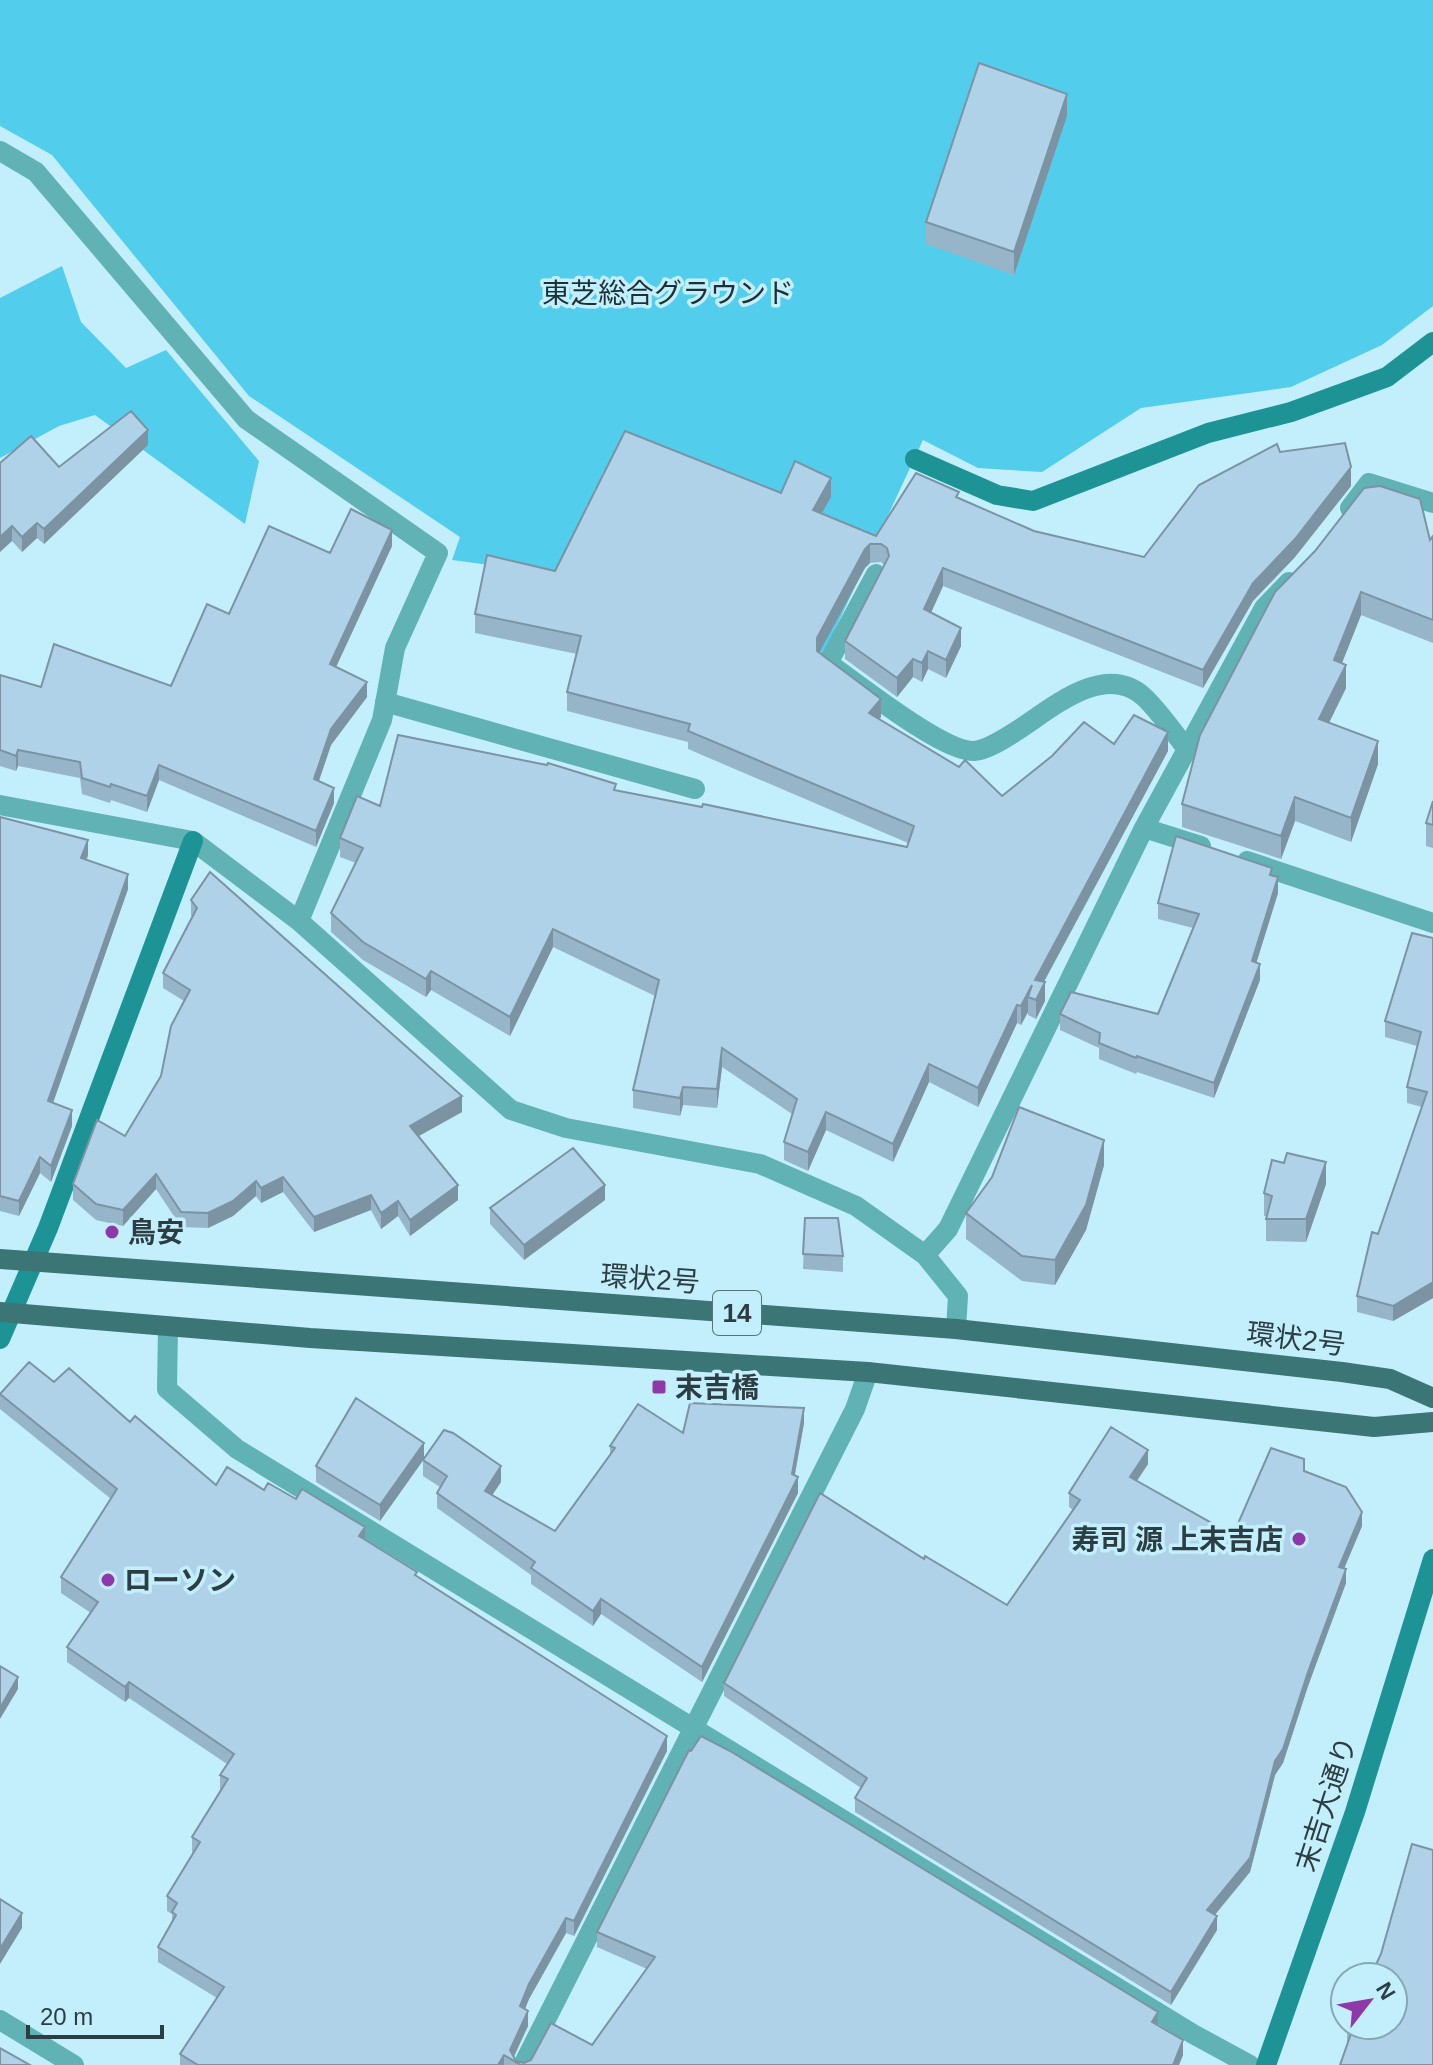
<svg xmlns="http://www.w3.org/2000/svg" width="1433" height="2065" font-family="Arial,'Noto Sans JP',sans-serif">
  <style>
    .green { fill: #53cdec }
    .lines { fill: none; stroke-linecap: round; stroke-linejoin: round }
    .street { stroke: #61b2b4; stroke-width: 20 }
    .secondary { stroke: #1e9396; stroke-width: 20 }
    .primary { stroke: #3c7576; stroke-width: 20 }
    .wall { fill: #97b5c8 }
    .shaded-wall { fill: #7b93a3 }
    .building { fill: #b0d2e9; stroke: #7b93a3; stroke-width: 2 }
    .poi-dot { fill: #8e39a7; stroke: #c3effc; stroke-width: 3 }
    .labels { text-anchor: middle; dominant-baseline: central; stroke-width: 7; stroke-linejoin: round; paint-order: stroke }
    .shield { fill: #c3effc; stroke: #59737a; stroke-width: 2 }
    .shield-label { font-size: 26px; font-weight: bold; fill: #2c3e43 }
    .park-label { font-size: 28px; fill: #1b3137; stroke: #c3effc }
    .poi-label { font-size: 28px; font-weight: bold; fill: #2c3e43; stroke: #c3effc; text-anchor: start }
    .street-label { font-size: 28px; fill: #2c3e43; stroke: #c3effc }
  </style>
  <rect width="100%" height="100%" fill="#c3effc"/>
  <path class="green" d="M0 0H1433V306L1382 345 1291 387 1141 408 1042 472 978 468 923 440 820 662 633 584 452 560 460 537 249 396 52 155 0 126Z
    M62 266 81 322 126 368 166 350 259 461 245 524 95 415 59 426 0 458V298Z"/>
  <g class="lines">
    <path class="street" d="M0 151 36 172 246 419 438 553 395 648 382 720 299 921
      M1350 508 1369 483 1433 503
      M876 574 828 663C857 683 944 753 974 751 988 750 1007 737 1018 730 1052 708 1105 661 1144 697 1160 712 1173 732 1187 749
      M385 702 695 789
      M0 805 193 841 299 921 511 1110 566 1128 760 1164 856 1206 925 1255 958 1296 956 1329
      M1144 828 1201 846
      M1247 861 1433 923
      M925 1255 948 1229 1144 828 1264 608 1289 582
      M168 1327 167 1389 237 1449 1193 2034 1250 2065
      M0 2020 74 2065
      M523 2065 855 1409 868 1372"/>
    <path class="secondary" d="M915 459 997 495 1033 501 1208 433 1291 412 1387 377 1433 342
      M0 1339 48 1228 193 841
      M1266 2065 1355 1812 1433 1559"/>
    <path class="primary" d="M0 1259 956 1329 1342 1372 1390 1379 1433 1398
      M0 1312 310 1338 868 1372 1374 1427 1433 1422"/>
  </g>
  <path class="wall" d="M1067 116 1014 275 926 244V222Z
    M148 445 44 544 37 538 22 552 12 541 0 463 59 467Z
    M1280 452 1351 486 1295 557 1253 601 1203 688 943 586 931 613 961 646 946 678 928 669 922 682 913 677 897 697 845 659V641L884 565 881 562 870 563 865 568 819 652 881 717 879 719 1002 796 1114 744 1168 751 1044 982 1045 1001 1036 1019 1028 1015V1012L1021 1025 1017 1023 978 1107 929 1082 893 1162 826 1130 808 1171 784 1160V1142L792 1114 722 1067 717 1108 683 1105 680 1116 633 1108V1090L655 996 553 947 510 1036 431 990 426 997 363 960 331 932V913L356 863 340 857V838L380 806 616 790 907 847 908 843 688 749V742L567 711V692L577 654 475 633V614L555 571 781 493 831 497 821 514 876 536 959 498 1034 531 1144 557Z
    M1433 536V643L1361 615 1342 663 1346 688 1329 723 1378 764 1351 842 1295 821 1281 859 1182 827V804L1275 592 1430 540Z
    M392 546 336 667 367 697 331 745 319 781 334 803 316 847 159 780 147 812 111 800 110 803 82 794 80 778 18 766 16 771 0 766V677L41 687 171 686 229 614 330 553Z
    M1433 801V848L1426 846V823Z
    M0 817 88 855 87 860 128 889 53 1103 72 1126 51 1182 40 1173 19 1216 0 1211Z
    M1272 875 1278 893 1256 963 1260 980 1214 1098 1137 1072 1136 1074 1099 1059V1048L1060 1030V1014H1158L1193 928 1158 919V903Z
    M191 900 462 1112 418 1136 458 1200 410 1236 398 1216 381 1229 371 1210 314 1232 283 1192 261 1203 256 1196 233 1216 208 1228 181 1227 156 1189 123 1226 96 1220 73 1200V1184L125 1136 161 1076 184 1001 163 988V973L192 917 191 915Z
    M1433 938V1298L1393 1321 1357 1312V1296L1422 1107 1407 1103V1087L1417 1046 1385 1037V1021Z
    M1104 1165 1086 1230 1055 1285 1022 1281 966 1239V1213Z
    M1326 1184 1306 1242 1266 1241V1216H1264V1193Z
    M605 1200 524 1260 490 1224V1208Z
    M805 1218 843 1256V1272L803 1269Z
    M54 1382 130 1422 216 1485 264 1490 365 1540 667 1751 574 1936 566 1933 529 1999 525 2009 528 2026 514 2057 516 2061 524 2063 592 2045 647 1969 597 1947V1932L1158 2025 1183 2055 1179 2065H180V2054L217 1998 158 1962V1947L172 1923V1914L167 1911V1896L193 1853 192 1852V1837L220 1790V1775L227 1764 129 1698 125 1702 67 1662V1647L91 1613 61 1593V1577L111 1499 0 1409V1394Z
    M804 1423 795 1475 798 1493 702 1682 601 1614 593 1626 531 1584V1575L437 1508V1493L440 1487 423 1476V1460L501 1482 492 1495 555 1531 610 1454V1446L683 1433Z
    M424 1459 380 1521 316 1482V1466Z
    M1148 1464 1137 1481 1233 1535 1304 1471 1362 1526 1344 1568 1346 1583 1308 1686 1283 1763 1275 1775 1250 1872 1215 1915 1217 1930 1171 2005 855 1812V1798L861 1788 724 1696V1683L924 1559 1007 1605 1073 1510 1069 1507V1493Z
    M1433 1850 1347 2044V2025Z"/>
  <path class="shaded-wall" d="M1067 94V116L1014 275V252Z
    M148 430V445L44 544V529Z
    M1351 467V486L1295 557 1253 601 1203 688V670L1253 583Z
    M831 478V497L813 529V510Z
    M37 523V538L22 552V537Z
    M12 526V541L0 552V537Z
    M392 530V546L330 680V664Z
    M870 544V563L865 568 817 657V638L865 549Z
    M943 568V586L924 628V609Z
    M1361 592V615L1334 683V660Z
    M961 628V646L946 678V660Z
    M928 651V669L922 682V663Z
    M913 659V677L897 697V678Z
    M1346 665V688L1319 743V719Z
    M367 682V697L331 745 314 795V779L331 729Z
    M881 699V717L869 731V713Z
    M1168 732V751L1035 998V980Z
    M1378 741V764L1351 842V818Z
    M18 750V766L16 771V756Z
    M159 765V780L147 812V796Z
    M334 788V803L316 847V831Z
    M1295 797V821L1281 859V836Z
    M88 840V855L81 873V858Z
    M128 874V889L48 1117V1101Z
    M1278 877V893L1252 977V961Z
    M553 929V947L510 1036V1017Z
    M1260 964V980L1214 1098V1083Z
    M431 971V990L426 997V979Z
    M1045 982V1001L1036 1019V1000Z
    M1032 985 1028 997V1012L1021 1025V1006Z
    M1017 1005V1023L978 1107V1088Z
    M722 1048V1067L717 1108V1089Z
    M929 1064V1082L893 1162V1144Z
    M683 1087V1105L680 1116V1098Z
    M462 1096V1112L410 1141V1126Z
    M72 1110V1126L51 1182V1166Z
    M826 1112V1130L808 1171V1152Z
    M1104 1140V1165L1086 1230 1055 1285V1260Z
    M40 1157V1173L19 1216V1201Z
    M1326 1162V1184L1306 1242V1219Z
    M156 1174V1189L123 1226V1210Z
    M283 1177V1192L261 1203V1188Z
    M256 1181V1196L233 1216 208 1228V1213Z
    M458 1185V1200L410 1236V1220Z
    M605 1185V1200L524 1260V1245Z
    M371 1195V1210L314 1232V1217Z
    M398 1201V1216L381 1229V1213Z
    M1433 1282V1298L1393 1321V1306Z
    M804 1408V1423L792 1489V1474Z
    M424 1443V1459L380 1521V1505Z
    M1148 1450V1464L1130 1491V1477Z
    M501 1466V1482L485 1506V1491Z
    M798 1477V1493L702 1682V1667Z
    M1362 1512V1526L1339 1581V1567Z
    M365 1527V1542L359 1536Z
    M1346 1569V1583L1308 1686 1283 1763 1275 1775 1250 1872 1207 1924V1910L1275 1761Z
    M601 1599V1614L593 1626V1611Z
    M18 1677V1689L0 1719V1708Z
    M129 1682V1698L125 1702V1687Z
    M667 1736V1751L574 1936V1921Z
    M22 1913V1928L0 1964V1949Z
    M1217 1916V1930L1171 2005V1992Z
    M566 1918V1933L529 1999 520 2021V2006L529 1984Z
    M528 2011V2026L512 2060 510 2050Z
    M1158 2012V2028L1152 2022Z
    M1183 2040V2055L1179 2065H1173Z
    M504 2055V2065H498Z"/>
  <path class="building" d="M979 63 1067 94 1014 252 926 222Z
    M131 411 148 430 44 529 37 523 22 537 12 526 0 537V463L31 436 59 467Z
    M625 431 781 493 795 461 831 478 813 510 876 536 916 473 959 492 956 497 1034 531 1144 557 1199 485 1277 444 1280 452 1345 443 1351 467 1295 539 1253 583 1203 670 943 568 924 609 961 628 946 660 928 651 922 663 913 659 897 678 845 641 889 556 887 548 881 544H870L865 549 817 638V651L881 699 869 713 959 767 965 760 1002 796 1052 756 1084 722 1114 744 1134 715 1168 732 1035 980 1045 982 1036 1000 1028 997 1032 985 1021 1006 1017 1005 978 1088 929 1064 893 1144 826 1112 808 1152 784 1142 797 1099 722 1048 717 1089 683 1087 680 1098 633 1090 659 980 553 929 510 1017 431 971 426 979 363 942 331 913 363 848 340 838 357 796 380 806 398 735 547 765 548 763 616 784 614 790 702 807 703 804 907 847 914 826 688 731 690 724 567 692 581 636 475 614 487 555 555 571Z
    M1380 486 1420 499 1430 540 1433 536V620L1361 592 1334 660 1346 665 1319 719 1378 741 1351 818 1295 797 1281 836 1182 804 1200 735 1275 592 1315 551 1364 488Z
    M351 509 392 530 330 664 367 682 331 729 314 779 334 788 316 831 159 765 147 796 111 784 110 787 82 778 80 762 18 750 16 756 0 750V675L41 687 54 644 171 686 207 604 229 614 269 526 330 553Z
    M1433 801V825L1426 823Z
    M0 817 88 840 81 858 128 874 48 1101 72 1110 51 1166 40 1157 19 1201 0 1196Z
    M1176 836 1272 868 1270 875 1278 877 1252 961 1260 964 1214 1083 1137 1056 1136 1058 1099 1043 1100 1033 1060 1014 1071 992 1158 1014 1199 914 1158 903Z
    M210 872 462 1096 410 1126 458 1185 410 1220 398 1201 381 1213 371 1195 314 1217 283 1177 261 1188 256 1181 233 1201 208 1213 181 1212 156 1174 123 1210 96 1204 73 1184 97 1120 125 1136 161 1076 171 1026 190 990 163 973 197 908 191 900Z
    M1412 933 1433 938V1282L1393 1306 1357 1296 1372 1232 1378 1234 1427 1092 1407 1087 1421 1032 1385 1021Z
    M1019 1107 1104 1140 1086 1205 1055 1260 1022 1256 966 1213 992 1177Z
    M573 1148 605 1185 524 1245 490 1208Z
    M1287 1153 1326 1162 1306 1219H1266L1272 1196 1264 1193 1272 1160 1284 1163Z
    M805 1218H838L843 1256 803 1254Z
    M29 1362 54 1382 69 1368 130 1422 135 1416 216 1485 227 1467 264 1490 268 1483 296 1499 302 1489 365 1527 359 1536 417 1572 415 1575 667 1736 574 1921 566 1918 529 1984 520 2006 528 2011 510 2050 516 2061 524 2063 531 2060 551 2023 592 2045 655 1957 597 1932 689 1750 691 1751 701 1736 730 1751 1158 2012 1152 2022 1183 2040 1173 2065H521L504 2055 498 2065H198L180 2054 224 1987 158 1947 176 1915 172 1912 177 1903 167 1896 200 1842 192 1837 228 1779 220 1775 234 1754 129 1682 125 1687 67 1647 98 1602 61 1577 117 1489 0 1394Z
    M356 1398 424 1443 380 1505 316 1466Z
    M690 1403 804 1408 792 1474 798 1477 702 1667 601 1599 593 1611 531 1568 535 1562 437 1493 447 1476 423 1460 444 1430 453 1433 501 1466 485 1491 555 1531 615 1448 610 1446 638 1404 683 1433Z
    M1111 1427 1148 1450 1130 1477 1233 1535 1271 1448 1304 1459V1471L1346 1487 1362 1512 1339 1567 1346 1569 1308 1672 1283 1749 1275 1761 1250 1858 1207 1910 1217 1916 1171 1992 855 1798 867 1778 724 1683 820 1493 924 1559 925 1556 1007 1605 1080 1500 1069 1493Z
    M0 1666 18 1677 0 1708Z
    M1412 1844 1433 1850V2065H1340L1353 2028 1347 2025H1393V1977H1370L1381 1954Z
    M0 1899 22 1913 0 1949Z
    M0 2048 30 2065H0Z"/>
  <g class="poi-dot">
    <circle cx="112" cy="1232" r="8"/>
    <rect x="651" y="1379" width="16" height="16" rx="4"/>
    <circle cx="1299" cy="1539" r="8"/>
    <circle cx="108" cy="1580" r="8"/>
  </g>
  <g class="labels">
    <rect class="shield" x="713" y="1291" width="48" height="44" rx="6"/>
    <g class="shield-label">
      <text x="737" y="1313">14</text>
    </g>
    <g class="park-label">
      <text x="668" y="293">東芝総合グラウンド</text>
    </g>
    <g class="poi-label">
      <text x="128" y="1232">鳥安</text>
      <text x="675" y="1387">末吉橋</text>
      <text x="1283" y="1539" text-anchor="end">寿司 源 上末吉店</text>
      <text x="124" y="1580">ローソン</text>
    </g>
    <g class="street-label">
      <text transform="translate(650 1279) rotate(4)">環状2号</text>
      <text transform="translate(1296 1339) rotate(7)">環状2号</text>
      <text transform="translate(1326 1804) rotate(-72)">末吉大通り</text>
    </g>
  </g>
  <g transform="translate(1369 2001) rotate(59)"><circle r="38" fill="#c3effc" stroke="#87a8b2" stroke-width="2"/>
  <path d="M0-6L14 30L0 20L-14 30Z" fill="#8e39a7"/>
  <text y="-12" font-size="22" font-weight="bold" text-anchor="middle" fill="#2c3e43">N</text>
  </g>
  <path d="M28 2025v12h134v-12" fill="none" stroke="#2c3e43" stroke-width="4"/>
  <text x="40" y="2025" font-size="24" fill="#2c3e43" stroke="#c3effc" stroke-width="6" paint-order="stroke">20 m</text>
</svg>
